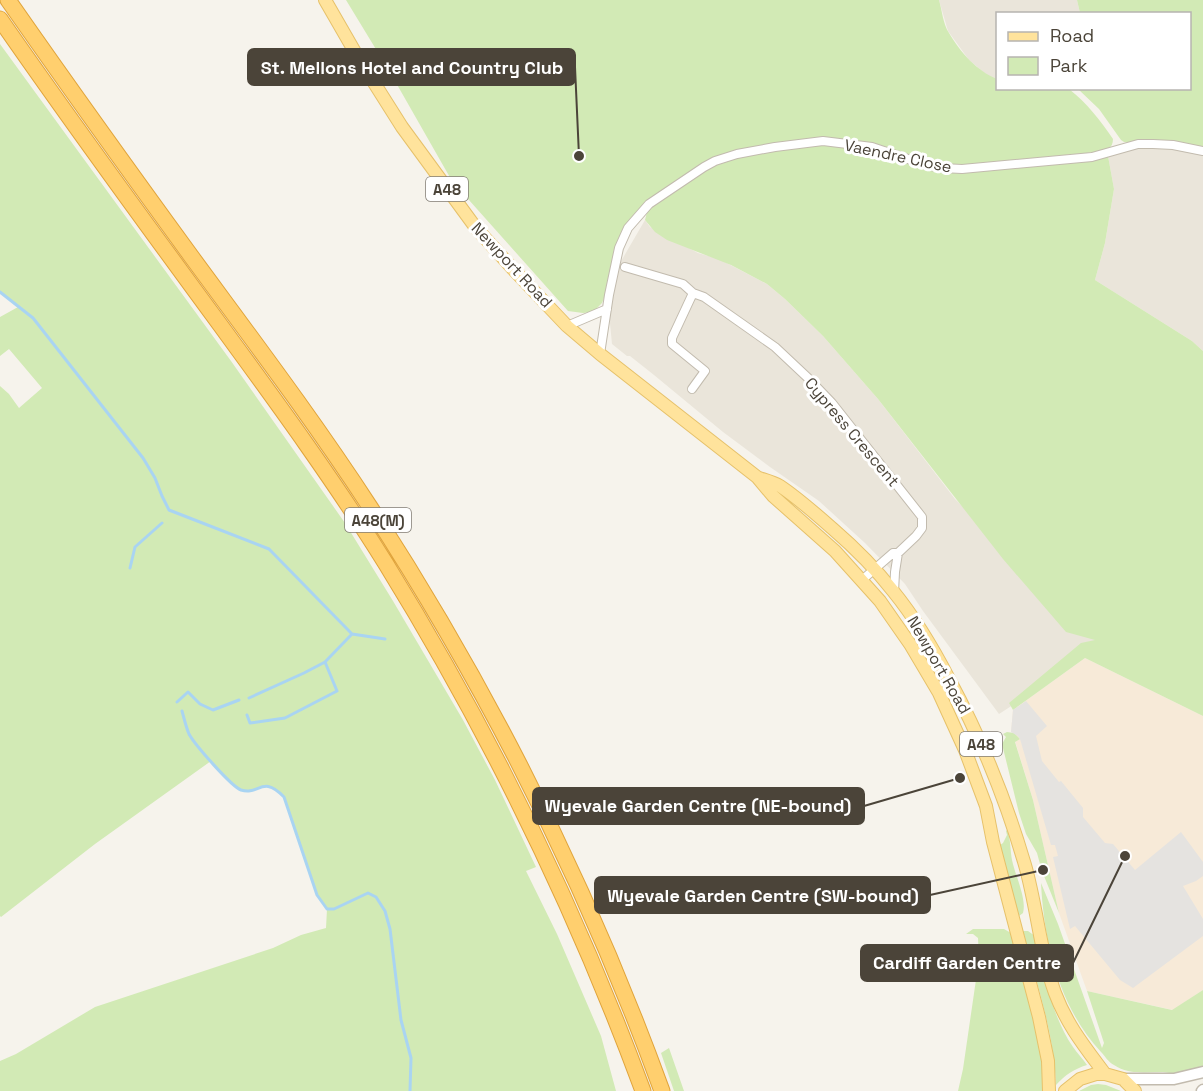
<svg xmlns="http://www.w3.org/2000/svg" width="1203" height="1091" font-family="'Space Grotesk',sans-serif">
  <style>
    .residential { fill: #eae5da }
    .commercial { fill: #f7ead8 }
    .green { fill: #d2eab5 }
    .parking { fill: #e5e3e0 }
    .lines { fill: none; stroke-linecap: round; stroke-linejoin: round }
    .stream { stroke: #a9d4f2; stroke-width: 3 }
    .minor-casing { stroke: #c2bbae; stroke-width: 10 }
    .tertiary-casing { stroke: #c2bbae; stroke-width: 13 }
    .primary-casing { stroke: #e6c16a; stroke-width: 14 }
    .motorway-casing { stroke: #e0a43c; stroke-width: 17 }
    .minor { stroke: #fff; stroke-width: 8 }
    .tertiary { stroke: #fff; stroke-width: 10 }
    .primary { stroke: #ffe39c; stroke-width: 12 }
    .motorway { stroke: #ffcf6e; stroke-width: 15 }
    .labels { text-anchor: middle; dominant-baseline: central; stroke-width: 6; stroke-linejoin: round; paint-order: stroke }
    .shield { fill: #fff; stroke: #817c74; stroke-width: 1.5 }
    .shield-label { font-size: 15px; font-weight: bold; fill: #4b4439 }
    .street-label { font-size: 16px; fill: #4b4439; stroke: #fff }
    .leader { fill: none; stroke: #4b4439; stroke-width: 2 }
    .callout-dot { fill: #4b4439; stroke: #fff; stroke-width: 2 }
    .callout { fill: #4b4439; stroke: #4b4439; stroke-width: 2 }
    .callout-label { font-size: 18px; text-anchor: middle; font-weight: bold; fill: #fff }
  </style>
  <rect width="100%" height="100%" fill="#f6f3ec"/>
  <path class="residential" d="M939 0H1077L1080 13 998 14 997 79 988 76 969 60 948 31Z
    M1148 147 1170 148 1203 155V351L1192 341 1095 280 1105 243 1114 189 1108 156 1128 150Z
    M645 220 650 227 698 253 719 259 767 284 785 299 823 336 878 399 955 499 1097 640 1016 703 999 714 923 611 905 584 865 543 819 501 770 467 723 432 654 375 630 356H627L612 344 609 313 620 263Z"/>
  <path class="commercial" d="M1085 658 1203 716V990L1173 1010 1087 991 1059 913 1033 800 1015 741 1019 740 1014 733 1011 732 1013 710Z"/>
  <path class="green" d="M346 0H939C942 10 943 24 949 33 960 52 977 71 997 79L998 88 1069 89C1086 102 1101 121 1113 139 1113 149 1106 150 1097 152L963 165 928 162 858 141 725 154 647 202 635 213 625 226 620 236 606 293 602 303 597 308 592 312 583 313 568 311 452 181 391 74Z
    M1077 0H1203V147L1124 142 1121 140 1099 109 1078 89 1190 88V14L1080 13Z
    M0 44 231 361 345 523 393 601 463 720 495 780 536 867 526 871 557 934 601 1036 616 1091H0V1061L16 1054 95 1007 273 948 301 935 326 928 327 909 317 895 284 797C263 774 260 796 242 790 230 786 219 770 211 761L95 844 1 917 0 916V386L9 394 19 408 42 388 9 349 0 356V317L18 307 0 292Z
    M822 145 870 151 926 169 1108 156 1114 189 1105 243 1095 280 1192 341 1203 351V716L1085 658 1013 710 1009 703 1081 643 1095 640 1066 632 1003 559 878 399 823 336 785 299 767 284 731 265 667 240 655 232 645 220 647 212 650 207 708 168 726 160 774 150Z
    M1007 732 1014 733 1020 739 1015 742 1033 800 1059 913 1044 876 1046 873 1044 865 1040 864 1037 853 1026 834 1019 813 1002 744 1006 737 1003 734Z
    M1007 830C1011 840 1010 850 1012 860 1015 875 1027 899 1023 913L1019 916 1000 845 1003 843 1007 835 1006 831Z
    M1041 883 1058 924 1102 1048 1104 1043 1087 991 1172 1010 1203 990V1067C1196 1069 1188 1073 1181 1073 1175 1074 1169 1073 1163 1072 1146 1072 1128 1075 1114 1065 1108 1062 1105 1056 1101 1052 1059 1007 1044 943 1041 883Z
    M973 929H1004L1011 933 1039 1041 1042 1066V1091H958L963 1069 979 959 978 938 973 934H966Z
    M1023 931H1028L1035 936C1044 973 1051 1015 1073 1047 1077 1053 1083 1059 1087 1065 1074 1069 1065 1075 1056 1085 1054 1032 1036 982 1023 931Z
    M669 1048 684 1091H674L661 1053Z
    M1098 1084 1106 1085 1121 1091H1079L1091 1085Z"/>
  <path class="parking" d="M1026 701 1047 726 1036 736 1042 761 1059 782 1061 781 1083 808V817L1105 843 1113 844 1135 870 1181 832 1203 862V876L1196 881 1183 886 1203 919V936L1133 988 1120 980 1075 926 1070 929 1053 857 1058 856 1055 845H1051L1020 739 1018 736 1011 732 1013 710Z"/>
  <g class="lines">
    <path class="stream" d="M0 292 33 318 143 458 155 478 162 496 169 510 269 549 352 634 385 639
      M130 568 135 547 162 523
      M249 698 304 673 325 662 352 634
      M177 702 188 692 200 704 213 710 239 700
      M182 711C184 718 186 727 189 734 195 745 231 786 241 790 259 796 262 774 284 797L317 895 327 909H334L368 893 376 897 385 911 390 929 401 1020 411 1058 410 1091
      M247 715 250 723 285 718 337 691 325 662"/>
    <defs>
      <path id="minor" d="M625 267 683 284 693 293 704 297 775 347 808 378 832 403 922 517V528L916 536 898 553H893L862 580
        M567 326 607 309
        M600 354 609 295 619 248 628 228 649 204 704 167 715 161 737 154 775 147 823 141 872 147 926 165 942 168 962 169 1092 157 1138 144H1153L1173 145 1203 151
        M692 389 705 371 672 344V338L693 293
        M894 592 895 572 898 553"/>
      <path id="tertiary" d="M1123 1079H1174L1203 1072
        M1202 1091 1203 1090"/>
      <path id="primary" d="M325 0 359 59 402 127 476 228 513 269 567 326 600 354 757 477 773 496 835 551 880 601 910 644 939 693 965 750 986 806 993 842 1039 1017 1048 1061 1049 1091
        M759 478C765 480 773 482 780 486 798 498 816 514 833 529 855 548 875 568 893 591 915 618 933 648 949 679 981 738 1006 800 1025 865 1037 907 1040 952 1055 993 1067 1025 1085 1047 1105 1074
        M1065 1091 1080 1079 1096 1074H1105L1123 1079 1135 1091"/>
      <path id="motorway" d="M8 0C68 86 129 171 191 256 252 339 314 421 370 507 489 690 587 885 662 1091
        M0 19C72 123 146 224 221 326 278 404 335 482 386 564 489 731 575 907 643 1091"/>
    </defs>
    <use href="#minor" class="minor-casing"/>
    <use href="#tertiary" class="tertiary-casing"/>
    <use href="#primary" class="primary-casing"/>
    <use href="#motorway" class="motorway-casing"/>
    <use href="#minor" class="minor"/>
    <use href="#tertiary" class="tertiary"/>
    <use href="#primary" class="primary"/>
    <use href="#motorway" class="motorway"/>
  </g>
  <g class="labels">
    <g class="shield">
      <rect x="426" y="177" width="42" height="24" rx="4.5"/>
      <rect x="345" y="508" width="66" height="24" rx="4.5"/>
      <rect x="960" y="732" width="42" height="24" rx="4.5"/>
    </g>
    <g class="shield-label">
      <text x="447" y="189">A48</text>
      <text x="378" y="520">A48(M)</text>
      <text x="981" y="744">A48</text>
    </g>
    <g class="street-label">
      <text transform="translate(898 156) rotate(12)">Vaendre Close</text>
      <text transform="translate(512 265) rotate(47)">Newport Road</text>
      <text transform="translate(852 432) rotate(50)">Cypress Crescent</text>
      <text transform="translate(939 665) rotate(60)">Newport Road</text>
    </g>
  </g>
  <path class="leader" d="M579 156L575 67M960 778L864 806M1043 870L930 895M1125 856L1073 963"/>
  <g class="callout-dot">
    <circle cx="579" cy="156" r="6"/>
    <circle cx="960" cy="778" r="6"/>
    <circle cx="1043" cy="870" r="6"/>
    <circle cx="1125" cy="856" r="6"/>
  </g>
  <g class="callout">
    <rect x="248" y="49" width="327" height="36" rx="6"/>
    <rect x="533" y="788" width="331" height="36" rx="6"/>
    <rect x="595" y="877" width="335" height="36" rx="6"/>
    <rect x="861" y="945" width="212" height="36" rx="6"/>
  </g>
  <g class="callout-label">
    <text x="412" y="74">St. Mellons Hotel and Country Club</text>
    <text x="698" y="812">Wyevale Garden Centre (NE-bound)</text>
    <text x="763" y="902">Wyevale Garden Centre (SW-bound)</text>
    <text x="967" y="969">Cardiff Garden Centre</text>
  </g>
  <rect x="996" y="12" width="195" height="78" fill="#ffffff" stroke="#b7b4b0" stroke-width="1.5"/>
  <rect x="1008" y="32" width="30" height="9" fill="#ffe39c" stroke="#b7b4b0" stroke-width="1.5"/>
  <text x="1050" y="42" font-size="18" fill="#4b4439">Road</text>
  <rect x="1008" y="57" width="30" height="18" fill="#d2eab5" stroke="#b7b4b0" stroke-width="1.5"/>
  <text x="1050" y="72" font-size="18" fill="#4b4439">Park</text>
</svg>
